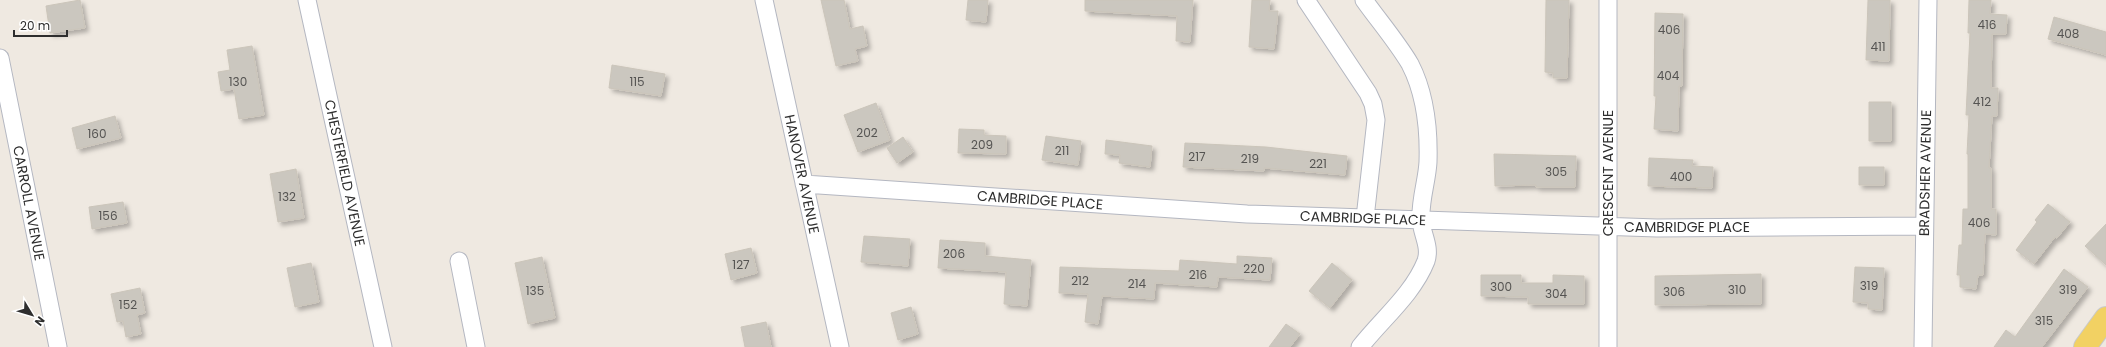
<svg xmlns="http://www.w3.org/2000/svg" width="2106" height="347" font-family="Poppins,sans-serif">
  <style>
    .building { fill: #cbc7bf; stroke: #cbc5ba; filter: url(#shadow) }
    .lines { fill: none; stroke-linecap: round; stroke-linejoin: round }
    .minor-casing { stroke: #b4b7c1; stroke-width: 19 }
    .primary-casing { stroke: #c9c9c9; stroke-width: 24 }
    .minor { stroke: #fff; stroke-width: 17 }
    .primary { stroke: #f2d163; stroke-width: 22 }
    .labels { text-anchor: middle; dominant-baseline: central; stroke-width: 3.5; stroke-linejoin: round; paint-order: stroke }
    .number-label { font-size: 12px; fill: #555452 }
    .street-label { font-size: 14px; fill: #2e2e2e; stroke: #fff }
  </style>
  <defs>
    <filter id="shadow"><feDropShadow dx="3.5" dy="3.5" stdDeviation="2" flood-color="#0004"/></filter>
  </defs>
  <rect width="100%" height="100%" fill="#efe9e1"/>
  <path class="building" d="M80 0 85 28 50 33 46 6Z
    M821 0H844L850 29 863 26 867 46 855 49 858 61 836 66Z
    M968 0H988L986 22 966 20Z
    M1085 0H1193L1190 42 1176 41 1177 16 1085 11Z
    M1252 0H1270L1269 11H1278L1274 49 1249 47Z
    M1546 0H1569L1567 78H1553V73L1545 72Z
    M1868 0H1890L1889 61 1866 60Z
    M1969 0H1991L1990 14 2007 15 2006 34H1992L1991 88H1998L1997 116H1992L1989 168H1991V209H1996V235L1985 234 1983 275H1978L1976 289 1960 287V275H1957L1959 245H1962L1963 209H1968V154H1967L1969 115H1966L1970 33H1968Z
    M1655 13 1683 14 1682 86H1679L1678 131 1654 129 1656 96H1654Z
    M2054 17 2106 32V55L2048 39Z
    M252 46 264 115 239 119 234 89 221 91 218 72 230 70 227 50Z
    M612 65 665 74 661 96 609 88Z
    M1869 102H1891V141H1869Z
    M876 103 890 140 858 152 844 115Z
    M115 116 121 138 77 149 72 128Z
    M959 129 984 130V135L1006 136V154L958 153Z
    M1046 136 1081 141 1078 165 1042 160Z
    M903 137 913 152 897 163 887 148Z
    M1106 140 1152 146 1150 167 1119 163 1120 155 1105 154Z
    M1185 143 1266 147 1347 156 1345 175 1264 168V171L1183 167Z
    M1494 154 1576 156 1575 187H1536V185L1495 186Z
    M1649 158 1693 160 1692 166 1713 167 1712 188 1648 186Z
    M1859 167H1884V185H1859Z
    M296 169 304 218 278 222 270 174Z
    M123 202 127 223 92 229 89 207Z
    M2048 204 2070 222 2057 238 2055 237 2034 264 2016 250 2037 222 2035 220Z
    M2106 224V265L2085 246Z
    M864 236 910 239 908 266 861 262Z
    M940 240 985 243V256L1031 260 1027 306 1004 304 1006 272 938 268Z
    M751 248 757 273 731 280 725 254Z
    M1237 256 1272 258 1270 280 1218 277 1217 287 1155 283 1154 299 1102 296 1098 324 1085 322 1088 294 1059 293 1060 267 1179 271 1180 260 1237 264Z
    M542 257 555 318 528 324 515 263Z
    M311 263 319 302 295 307 287 268Z
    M1332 263 1352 280 1330 308 1309 291Z
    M1855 267 1884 268 1882 310 1868 309V303L1853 302Z
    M2064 269 2088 287 2042 347H1994L2006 330 2015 337Z
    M1761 274V304L1655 305V276Z
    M1481 275H1521V283H1553V275L1584 276V304H1528V297L1481 296Z
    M140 288 145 313 137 315 141 334 126 337 123 321 117 322 111 294Z
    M911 307 918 334 898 340 891 313Z
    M766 322 771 347H745L741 327Z
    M1286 324 1300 334 1290 347H1269Z"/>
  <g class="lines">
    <defs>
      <path id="minor" d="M307 0 383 347
        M764 0 840 347
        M1306 0 1368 93 1373 104 1376 120 1365 218
        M0 58 58 347
        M804 184 1247 214 1657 228 1924 226
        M459 261 476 347
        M1360 347C1382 319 1413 294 1426 261 1431 246 1421 233 1421 219 1420 200 1427 181 1428 162 1429 130 1425 93 1410 64 1397 42 1379 21 1364 0
        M1608 347V0
        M1923 347 1928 0"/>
      <path id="primary" d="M2085 347 2106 318"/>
    </defs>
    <use href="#minor" class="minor-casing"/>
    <use href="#primary" class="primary-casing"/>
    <use href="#minor" class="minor"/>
    <use href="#primary" class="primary"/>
  </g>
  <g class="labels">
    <g class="number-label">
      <text x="1987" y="24">416</text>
      <text x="1669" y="29">406</text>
      <text x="2068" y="33">408</text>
      <text x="1878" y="46">411</text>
      <text x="1668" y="75">404</text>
      <text x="238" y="81">130</text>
      <text x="637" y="81">115</text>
      <text x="1982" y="101">412</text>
      <text x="867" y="132">202</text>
      <text x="97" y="133">160</text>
      <text x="982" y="144">209</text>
      <text x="1062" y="150">211</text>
      <text x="1197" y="156">217</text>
      <text x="1250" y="158">219</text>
      <text x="1318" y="163">221</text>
      <text x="1556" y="171">305</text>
      <text x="1681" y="176">400</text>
      <text x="287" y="196">132</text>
      <text x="108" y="215">156</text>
      <text x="1979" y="222">406</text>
      <text x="954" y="253">206</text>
      <text x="741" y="264">127</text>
      <text x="1254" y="268">220</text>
      <text x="1198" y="274">216</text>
      <text x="1080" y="280">212</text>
      <text x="1137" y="283">214</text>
      <text x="1869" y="285">319</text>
      <text x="1501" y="286">300</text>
      <text x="1737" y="289">310</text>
      <text x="2068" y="289">319</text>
      <text x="535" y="290">135</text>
      <text x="1674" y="291">306</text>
      <text x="1556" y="293">304</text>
      <text x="128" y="304">152</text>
      <text x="2044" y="320">315</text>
    </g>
    <g class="street-label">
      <text transform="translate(345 173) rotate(78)">CHESTERFIELD AVENUE</text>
      <text transform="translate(1608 173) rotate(-90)">CRESCENT AVENUE</text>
      <text transform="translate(1925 173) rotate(-89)">BRADSHER AVENUE</text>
      <text transform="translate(802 174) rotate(78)">HANOVER AVENUE</text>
      <text transform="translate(1040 200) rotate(4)">CAMBRIDGE PLACE</text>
      <text transform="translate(29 203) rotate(79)">CARROLL AVENUE</text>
      <text transform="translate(1363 218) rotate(2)">CAMBRIDGE PLACE</text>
      <text x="1687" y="227">CAMBRIDGE PLACE</text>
    </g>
  </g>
  <g transform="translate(32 315) rotate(128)" stroke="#ffffff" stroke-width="3" paint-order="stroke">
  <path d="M0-3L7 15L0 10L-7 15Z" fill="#2e2e2e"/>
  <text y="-6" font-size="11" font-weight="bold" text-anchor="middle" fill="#2e2e2e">N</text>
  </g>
  <path d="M14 30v6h53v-6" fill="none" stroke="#2e2e2e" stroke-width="2"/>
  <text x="20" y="30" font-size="12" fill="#2e2e2e" stroke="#ffffff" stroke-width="3" paint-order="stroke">20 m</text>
</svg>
